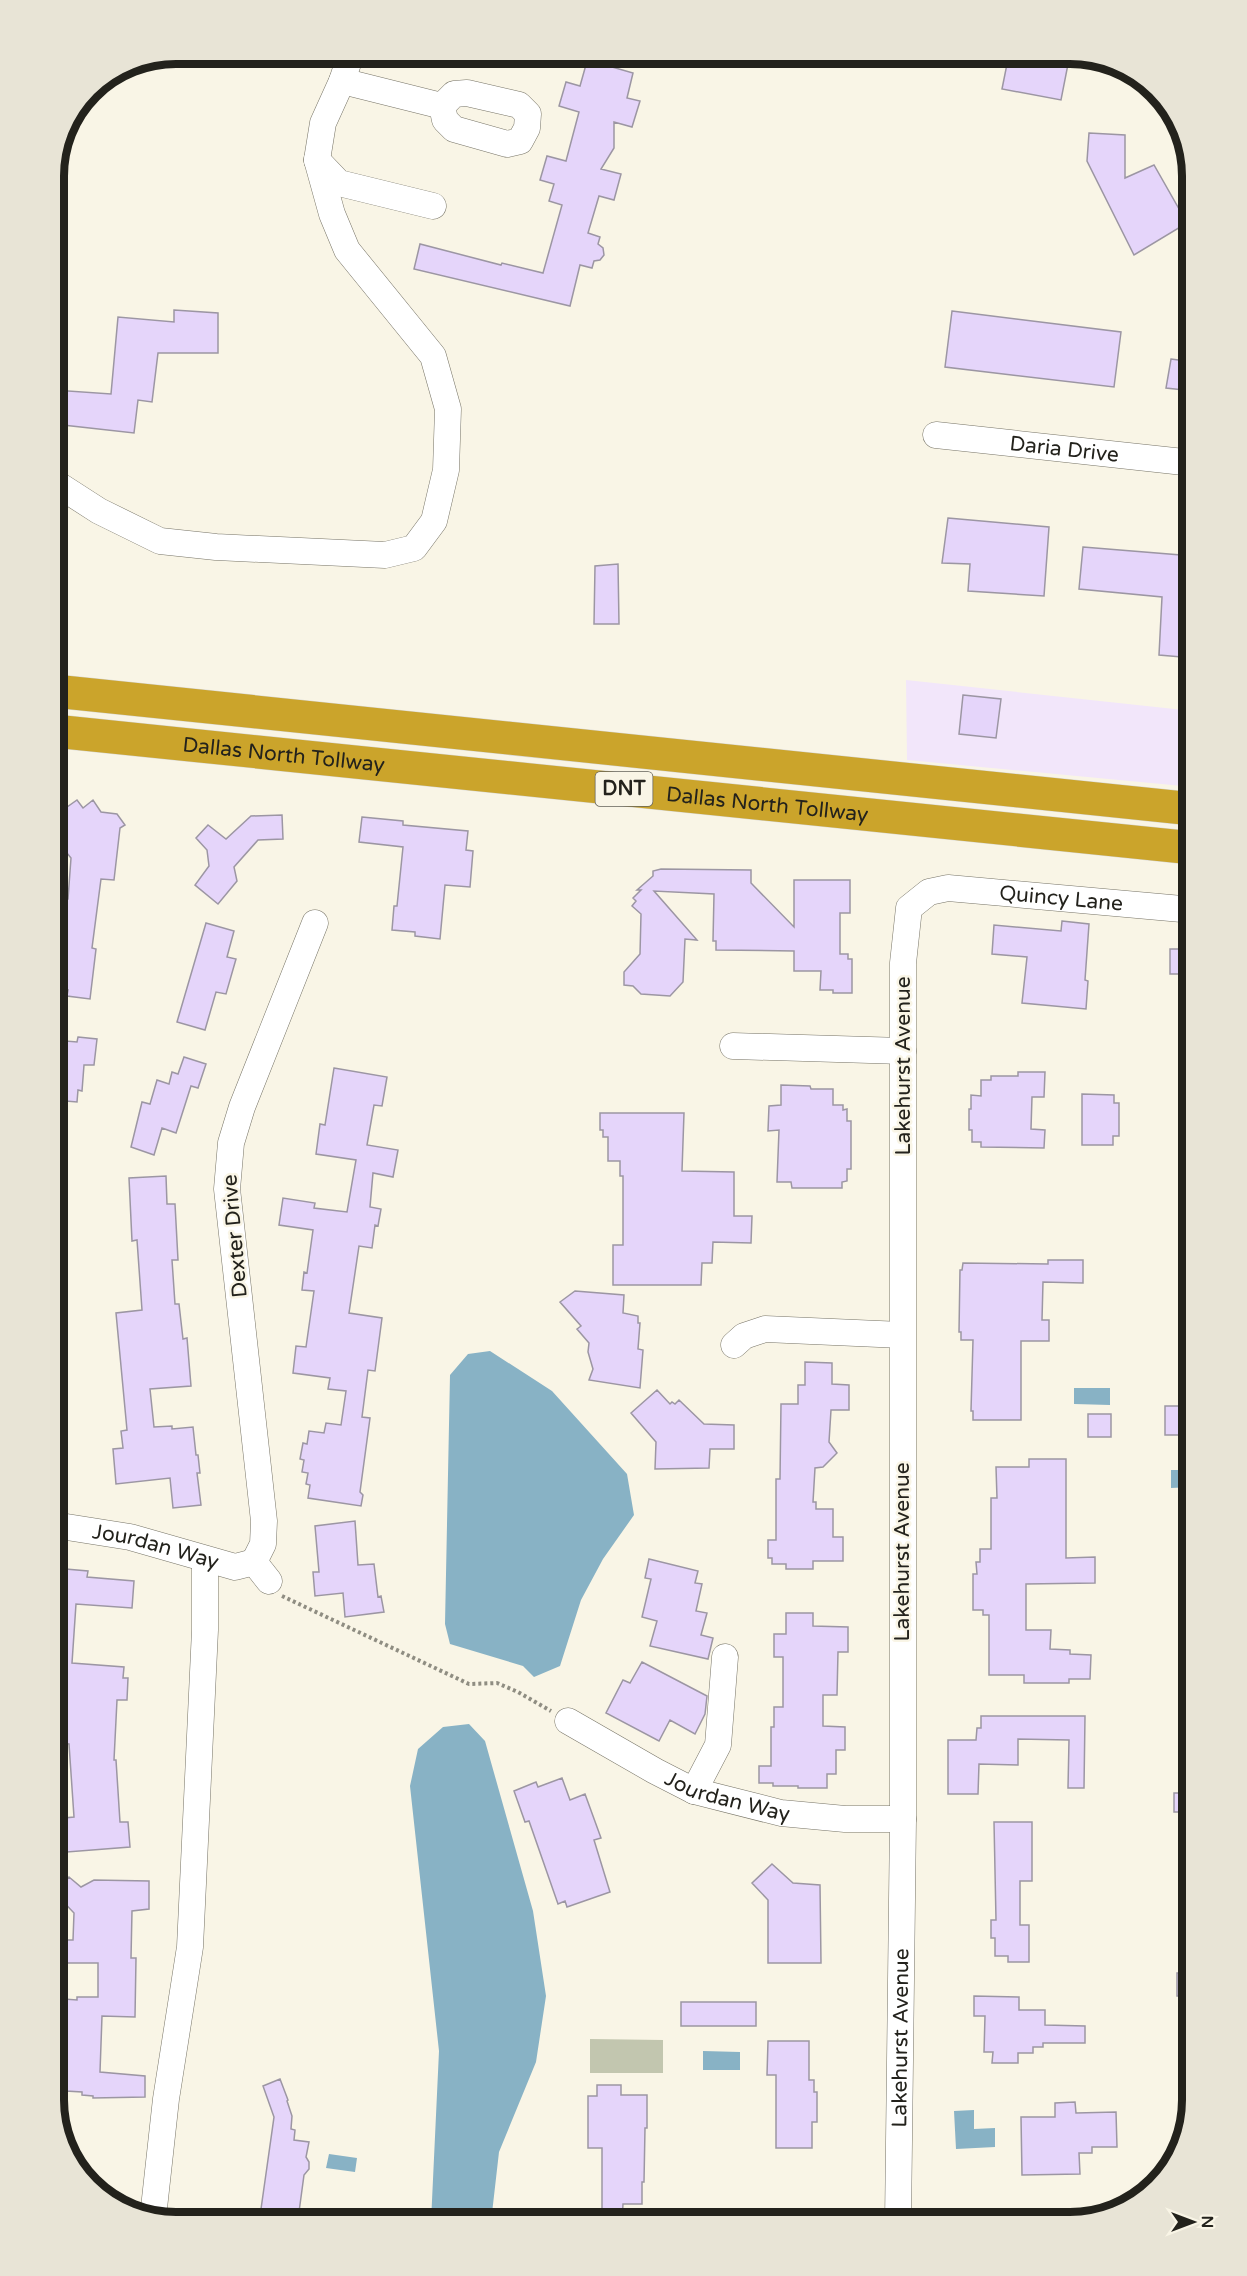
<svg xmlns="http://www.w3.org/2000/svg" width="1247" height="2276" font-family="'Varela Round',sans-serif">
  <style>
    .industrial { fill: #f2e6fa }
    .green { fill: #c2c6af }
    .water { fill: #88b2c5 }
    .building { fill: #e5d5fa; stroke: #9c96a3; stroke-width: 1.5 }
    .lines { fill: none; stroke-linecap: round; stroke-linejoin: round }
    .minor-casing { stroke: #777467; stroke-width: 27 }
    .highway-casing { stroke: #d7d7d6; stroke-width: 34 }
    .path { stroke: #8f8d82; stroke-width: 4; stroke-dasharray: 3 3; stroke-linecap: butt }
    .minor { stroke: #fff; stroke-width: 26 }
    .highway { stroke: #cba42b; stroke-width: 33 }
    .labels { text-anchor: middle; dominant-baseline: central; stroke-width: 5; stroke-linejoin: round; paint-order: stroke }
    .shield { fill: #f9f5e6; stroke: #636159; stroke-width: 1.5 }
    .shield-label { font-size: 20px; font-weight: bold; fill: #23221c }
    .street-label { font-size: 21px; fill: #23221c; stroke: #f9f5e6 }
    .rim { fill: none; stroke: #23221c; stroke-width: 8 }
  </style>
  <rect width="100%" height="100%" fill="#f9f5e6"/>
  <path class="industrial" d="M906 680 1193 711V787L907 760Z"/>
  <path class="green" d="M590 2039 663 2040V2073H590Z"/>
  <path class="water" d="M490 1351 552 1391 627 1474 634 1515 603 1559 581 1600 560 1666 534 1677 523 1666 450 1644 445 1624 450 1375 468 1354Z
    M1074 1388H1110V1405L1074 1404Z
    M1171 1470H1193V1487L1171 1488Z
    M469 1724 485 1741 533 1911 546 1996 536 2062 499 2152 491 2222H431L439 2051 410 1786 418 1749 443 1727Z
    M703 2051 740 2052V2070H703Z
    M974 2110V2129L995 2128V2147L956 2149 954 2111Z
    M329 2154 357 2158 355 2172 326 2168Z"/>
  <path class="building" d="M589 54H616L612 67 633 73 627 98 640 101 632 127 614 122V148L601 169 621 174 614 200 599 196 588 233 600 237 598 244 603 248 604 255 600 260 594 261 592 268 580 265 570 306 414 269 420 244 501 265 502 263 543 273 562 205 549 201 554 184 540 180 547 156 566 161 579 112 559 106 566 82 580 86Z
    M1009 54H1070L1061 100 1002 89Z
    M1089 133 1125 135V178L1154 165 1187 223 1134 255 1087 161Z
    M174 310 218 313V353H158L152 402 138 400 134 433 54 424V390L111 394 118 317 174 322Z
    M952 311 1121 332 1114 387 945 367Z
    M1171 359 1193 362V391L1166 388Z
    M948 518 1049 527 1044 596 968 591 970 564 942 563Z
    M1083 547 1193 556V658L1159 655 1162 597 1079 589Z
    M618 564 619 624H594L595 566Z
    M963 695 1001 699 996 738 959 734Z
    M54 791 67 807 77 800 83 808 93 800 101 812 117 814 125 825 120 828 114 880 101 879 92 948 96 949 90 999 67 996 68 990 54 989 62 922 54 921 57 898 68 899 71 858 54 837Z
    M282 815 283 839 258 840 234 867 237 881 218 904 195 885 209 866 207 850 196 838 208 825 226 839 251 816Z
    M362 817 403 821V825L468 831 466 850 473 851 470 887 445 885 440 939 415 936V932L392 930 394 906H397L403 847 359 842Z
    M661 869 751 870V883L794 927V880H850V913H840V954H848V959H852V993H833V990H820L821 971H794V951L716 950V941H713L714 894 654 891 697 940 685 939 683 982 670 996 641 994 633 986 624 985V972L640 954 641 914 632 906 636 901 633 898 641 890H637L653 876V871Z
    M1062 921 1089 924 1085 980 1088 981 1086 1009 1022 1003 1027 957 992 954 994 925 1061 931Z
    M206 923 234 931 227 957 236 959 226 994 216 992 205 1030 177 1022Z
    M1170 949H1193V974H1170Z
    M78 1037 97 1039 94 1065H84L82 1091 78 1090 77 1102 54 1100V1040L77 1042Z
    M184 1057 206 1064 198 1088 191 1086 176 1133 162 1128 154 1155 131 1147 142 1102 150 1104 157 1080 169 1084 172 1072 178 1074Z
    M334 1068 387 1077 382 1106 374 1105 367 1145 398 1150 393 1177 373 1173 370 1207 381 1209 378 1226 375 1225 372 1248 359 1246 349 1313 382 1318 375 1371 368 1370 362 1417 370 1418 360 1492 363 1495 361 1506 308 1498 310 1485 306 1484 308 1473 302 1472 304 1460 300 1459 303 1443 307 1444 309 1431 324 1433 326 1423 341 1425 346 1391 328 1389 330 1378 293 1373 296 1346 306 1347 314 1291 302 1290 304 1272 307 1273 313 1230 279 1225 283 1198 315 1203 314 1208 347 1212 356 1160 316 1154 320 1124 325 1125Z
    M1018 1072H1045L1044 1097H1032L1031 1129 1045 1130 1044 1148 981 1147V1142H972V1130H969V1109H971V1095L981 1096V1080H991V1076H1018Z
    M781 1085 810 1086 811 1089H833V1105H843V1110L847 1109V1121H851V1169H847V1181L842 1182V1188H792L791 1182H777L779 1130 768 1131 769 1106 781 1105Z
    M1082 1094 1114 1095V1103H1119V1136H1113V1145H1082Z
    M600 1113H684L682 1171 734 1172V1216H752L751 1243 713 1242 712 1263H702L701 1285H613V1245H623V1176H620V1161H608V1137H603V1130H600Z
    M166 1176 167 1204H175L178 1260H172L175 1304H179L183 1339 187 1338 191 1386 150 1389 154 1427 172 1426V1429L193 1427 196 1455H198L200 1473H197L201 1505 173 1508 170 1478 116 1484 113 1449 123 1448 121 1431 127 1430 116 1313 142 1310 137 1240 132 1241 129 1178Z
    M1048 1260H1083V1283L1043 1282 1042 1320H1049V1341H1021V1420H973V1411H971L973 1340H961V1332H959L960 1270H962L963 1263 1048 1264Z
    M575 1291 624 1295 623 1313 638 1316V1323H640L638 1349 643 1350 640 1388 589 1380 593 1369 588 1352 589 1343 577 1329 581 1326 560 1302Z
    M805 1362 832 1363V1384L849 1385V1410H831L829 1442 837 1453 823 1467 815 1468 813 1502H816V1509H833V1537H843V1561H813V1569H786V1564H772V1558H768V1540H776V1479H780L781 1404H798V1385H805Z
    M657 1390 670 1404 672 1402 675 1404 679 1400 704 1424 734 1425V1449H710L709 1468 655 1469 656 1442 631 1413Z
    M1165 1406H1193V1435H1165Z
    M1088 1414H1111V1437H1088Z
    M1029 1459H1066V1558L1095 1557V1583L1026 1584V1630H1051L1050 1649 1070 1650V1654L1091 1655 1090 1679H1069V1683H1024V1675H989V1615H983V1610H973V1574H977L976 1562H980V1549H991V1498H997L996 1467H1029Z
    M355 1521 358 1565 374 1564 378 1597 381 1596 384 1612 345 1617 343 1593 315 1596 313 1572H319L315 1526Z
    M649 1559 698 1571 695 1583 702 1584 696 1611 707 1613 701 1635 713 1638 708 1659 650 1646 657 1621 642 1617 651 1579 645 1578Z
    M54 1568 88 1571 87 1577 134 1581 132 1608 76 1604 72 1663 124 1667 123 1678H128L127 1700H117L114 1760H116L120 1822H128L130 1847 67 1852 64 1818 74 1817 69 1744 54 1743Z
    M786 1613H813V1626L848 1627V1652H838L837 1695H823V1726L845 1727V1750H836V1774H827V1788H798V1786H773V1783H759V1766H771V1727H774V1707H783V1657H774V1634H786Z
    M642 1662 707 1696 705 1714 695 1734 670 1720 659 1741 606 1713 623 1680 630 1683Z
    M981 1716H1085L1084 1788H1068L1069 1740 1018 1739V1765L979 1764 978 1794H948V1740H976L977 1728H981Z
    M562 1778 570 1800 585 1794 601 1838 594 1840 610 1892 567 1907 565 1901 558 1904 529 1821 525 1822 514 1791 536 1782 538 1787Z
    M1174 1793H1193V1812H1174Z
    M994 1822H1032V1881H1020V1925H1029V1962H1008V1956H995V1938H991V1920H996Z
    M772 1864 793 1883 820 1885 821 1963H768V1900L752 1883Z
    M69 1877 81 1887 94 1880 149 1881V1909L132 1911 131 1958H136L135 2017 102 2016 100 2072 145 2076V2097L93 2098V2096L82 2095V2092L66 2091 67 2068H62L64 1999 77 2000V1997H98V1963H67V1940H73L74 1913 55 1893Z
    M1177 1973H1193V1996H1177Z
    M974 1996 1019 1997V2010H1045V2025L1085 2026V2043H1043V2047H1033V2053H1018V2063H992L993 2052H984L985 2016H974Z
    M681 2002H756V2026H681Z
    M768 2041H809V2080H814V2092H817V2122H812V2148H776V2075H767Z
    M280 2079 288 2100 287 2101 292 2116 291 2129 295 2130 294 2140 309 2142 306 2157 309 2162V2169L304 2175 299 2212 261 2209 274 2117 263 2086Z
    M597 2085H621V2095H647V2128H645L644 2182H642V2204H623L622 2222H602V2148H588V2096H597Z
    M1075 2102 1076 2113 1116 2112 1117 2147H1092V2153H1079L1080 2174 1022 2175 1021 2117H1055V2103Z"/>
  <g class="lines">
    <defs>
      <g id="minor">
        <path d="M342 81 442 106"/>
        <path d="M467 93 519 105 528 114 527 128 520 141 507 144 454 129 445 120 442 106 454 94Z"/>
        <path d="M317 160 339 183 433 206"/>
        <path id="s1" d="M936 435 1193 463"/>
        <path d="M54 482 99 511 160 541 216 547 385 555 414 548 434 521 446 470 448 409 433 356 347 250 332 214 317 160 323 123 342 81 351 54"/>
        <path d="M733 1046 903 1051"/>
        <path d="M734 1345 744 1336 765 1329 902 1335"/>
        <path id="s2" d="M54 1525 130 1537 235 1567 254 1562"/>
        <path d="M254 1562 263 1544 264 1521 227 1189 231 1143 242 1107 315 923"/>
        <path d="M254 1562 269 1581"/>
        <path id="s3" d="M568 1721 655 1771 694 1791 781 1813 845 1819H903"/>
        <path d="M694 1791 718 1745 725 1657"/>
        <path d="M153 2217 166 2099 190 1947 205 1630V1559"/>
        <path id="s4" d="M898 2222 903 1819V963L909 908 929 892 948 888 1193 910"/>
      </g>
      <g id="highway">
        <path d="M54 691 1193 809"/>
        <path id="s5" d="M54 731 1193 848"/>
      </g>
    </defs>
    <use href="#minor" class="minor-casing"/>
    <use href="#highway" class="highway-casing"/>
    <path class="path" d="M282 1596 469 1684 497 1683 518 1692 551 1711"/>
    <use href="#minor" class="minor"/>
    <use href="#highway" class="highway"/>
  </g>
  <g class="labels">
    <rect class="shield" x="595.5" y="772" width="57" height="34" rx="4.5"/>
    <g class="shield-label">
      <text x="624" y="789">DNT</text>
    </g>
    <g class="street-label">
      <text stroke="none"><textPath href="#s1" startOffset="129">Daria Drive</textPath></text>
      <text stroke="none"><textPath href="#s5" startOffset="231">Dallas North Tollway</textPath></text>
      <text stroke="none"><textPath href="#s5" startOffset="717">Dallas North Tollway</textPath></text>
      <text stroke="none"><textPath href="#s4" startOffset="1473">Quincy Lane</textPath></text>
      <text transform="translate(903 1066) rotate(-90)">Lakehurst Avenue</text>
      <text transform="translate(235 1236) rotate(-95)">Dexter Drive</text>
      <text stroke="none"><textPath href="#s2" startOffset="104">Jourdan Way</textPath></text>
      <text transform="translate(902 1552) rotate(-90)">Lakehurst Avenue</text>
      <text stroke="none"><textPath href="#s3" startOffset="178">Jourdan Way</textPath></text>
      <text stroke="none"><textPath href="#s4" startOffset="184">Lakehurst Avenue</textPath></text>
    </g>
  </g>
  <path d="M0 0H1247V2276H0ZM176 64H1070A112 112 0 0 1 1182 176V2100A112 112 0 0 1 1070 2212H176A112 112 0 0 1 64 2100V176A112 112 0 0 1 176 64Z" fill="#e8e4d6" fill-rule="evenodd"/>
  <path class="rim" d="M176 64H1070A112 112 0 0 1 1182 176V2100A112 112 0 0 1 1070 2212H176A112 112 0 0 1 64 2100V176A112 112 0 0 1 176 64Z"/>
  <g transform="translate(1193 2222) rotate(90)" stroke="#f9f5e6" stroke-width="4.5" paint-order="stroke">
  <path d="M0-4.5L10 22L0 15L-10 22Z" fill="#23221c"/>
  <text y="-9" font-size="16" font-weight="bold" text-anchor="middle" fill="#23221c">N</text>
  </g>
</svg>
